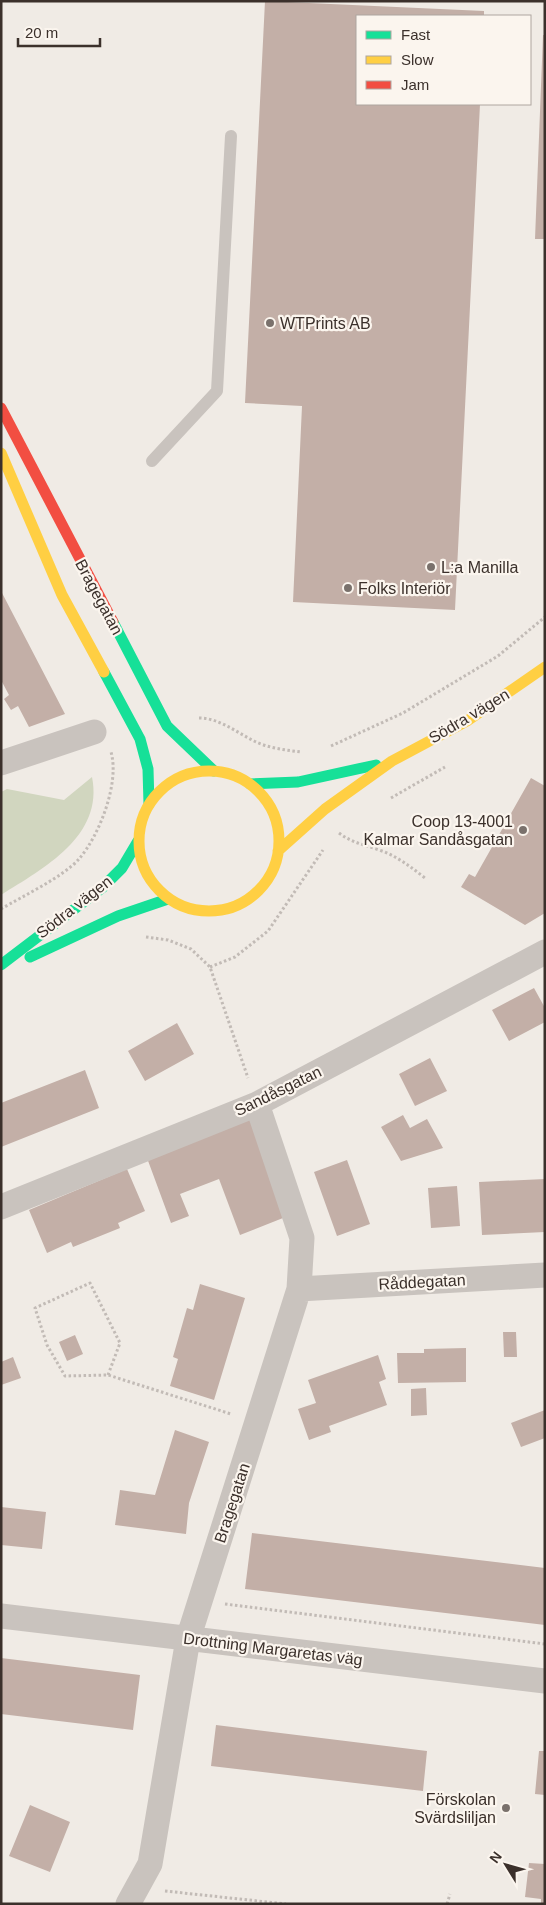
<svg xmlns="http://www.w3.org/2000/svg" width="546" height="1905" font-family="Arial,sans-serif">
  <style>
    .green { fill: #d1d6bf }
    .building { fill: #c3afa7 }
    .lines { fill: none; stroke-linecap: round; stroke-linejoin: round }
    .path { stroke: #c2bbb6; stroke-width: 3; stroke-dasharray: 2.5 2.5; stroke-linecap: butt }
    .lane { stroke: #c9c3be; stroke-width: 12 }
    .street { stroke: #c9c3be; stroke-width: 25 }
    .fast { stroke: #16e098; stroke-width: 11 }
    .slow { stroke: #ffcf43; stroke-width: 11 }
    .jam { stroke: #f24e42; stroke-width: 11 }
    .poi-dot { fill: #7a716c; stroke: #fbf5ee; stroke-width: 2 }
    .labels { text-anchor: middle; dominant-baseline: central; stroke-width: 4.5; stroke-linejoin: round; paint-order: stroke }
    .poi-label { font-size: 16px; fill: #3b302b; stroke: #fbf5ee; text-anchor: start }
    .street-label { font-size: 16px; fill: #3b302b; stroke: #fbf5ee }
  </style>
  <rect width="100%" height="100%" fill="#f0ebe5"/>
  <path class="green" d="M92 777C104 836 44 868 1 895V792L7 789 64 800Z"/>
  <path class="building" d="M265 1 484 11V16H357V104H480L455 610 293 602 302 406 245 403Z
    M543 35H545V239H535Z
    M1 591 65 714 29 727 18 706 11 710 4 699 9 695 1 680Z
    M531 778 545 786V913L525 925 461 887 469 874 475 877Z
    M534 988 545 1008V1022L509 1041 492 1010Z
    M177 1023 194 1054 145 1081 128 1051Z
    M430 1058 447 1091 415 1106 399 1074Z
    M85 1070 99 1108 1 1147V1103Z
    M403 1115 410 1128 427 1119 443 1148 401 1161 381 1127Z
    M250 1118 288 1216 240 1235 219 1179 180 1194 189 1216 171 1223 147 1158Z
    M347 1160 370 1224 337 1236 314 1172Z
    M127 1169 145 1211 118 1223 120 1228 73 1247 71 1242 47 1253 29 1210Z
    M545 1179V1232L482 1235 479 1182Z
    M457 1186 460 1226 431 1228 428 1188Z
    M200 1284 245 1298 214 1400 170 1386 178 1359 173 1357 187 1308 193 1310Z
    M503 1332H516L517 1357H504Z
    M75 1335 83 1354 67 1361 59 1342Z
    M466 1348V1382L398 1383 397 1353H424V1349Z
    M378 1355 386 1379 379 1382 387 1405 329 1426 331 1432 309 1440 298 1409 316 1403 308 1380Z
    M13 1357 21 1378 1 1385V1362Z
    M426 1388 427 1415 411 1416V1389Z
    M545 1410V1438L521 1447 511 1423Z
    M175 1430 209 1442 189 1503 186 1534 115 1525 120 1490 155 1495Z
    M1 1507 46 1512 42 1549 1 1545Z
    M252 1533 545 1568V1625L245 1589Z
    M1 1658 140 1675 133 1730 1 1714Z
    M216 1725 427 1751 423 1791 211 1766Z
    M539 1751H545V1795L535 1794Z
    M30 1805 70 1822 50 1872 9 1856Z
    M529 1863 545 1864V1904H541V1899L525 1897Z"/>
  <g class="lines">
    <path class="path" d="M199 718C219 718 236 732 254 741 268 748 285 750 301 752
      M331 746 403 713 498 656 545 617
      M391 798 445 767
      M339 833C352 843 366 845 382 851 398 857 411 867 425 878
      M1 909C23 896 63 877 79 859 99 836 120 783 111 752
      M146 937 168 940 191 949 210 967 248 1078
      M210 967 235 957 268 931 323 850
      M108 1375 120 1343 90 1283 35 1308 47 1345 65 1376 108 1375 231 1414
      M225 1604 545 1644
      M165 1891 286 1904
      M447 1904 450 1894"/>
    <path class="lane" d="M152 461 217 391 231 136"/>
    <path class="street" d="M1 763 94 732
      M1 1207 257 1104 545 952
      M299 1289 545 1275
      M1 1616 545 1681
      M128 1904 150 1864 188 1639 299 1289 302 1238 257 1104"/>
    <path class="fast" d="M113 622 167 726 214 771
      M104 672 140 739 148 769 149 804
      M250 784 298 782 376 765
      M30 957 118 916 168 899
      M1 965 102 888 122 868 138 841"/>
    <path class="slow" d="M1 453 62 595 104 672
      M139 841a70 70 0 1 1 140 0a70 70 0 1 1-140 0Z
      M278 851 325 809 392 761 467 721 545 667"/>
    <path class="jam" d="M1 408 113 622"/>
  </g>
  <g class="poi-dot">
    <circle cx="270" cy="323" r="5"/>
    <circle cx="431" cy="567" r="5"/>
    <circle cx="348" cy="588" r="5"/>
    <circle cx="523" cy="830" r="5"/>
    <circle cx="506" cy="1808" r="5"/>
  </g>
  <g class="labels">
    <g class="poi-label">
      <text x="280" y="323">WTPrints AB</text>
      <text x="441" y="567">L:a Manilla</text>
      <text x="358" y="588">Folks Interiör</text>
      <text x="513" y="821" text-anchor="end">Coop 13-4001<tspan x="513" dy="18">Kalmar Sandåsgatan</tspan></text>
      <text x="496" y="1799" text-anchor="end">Förskolan<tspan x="496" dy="18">Svärdsliljan</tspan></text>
    </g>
    <g class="street-label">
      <text transform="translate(99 597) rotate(62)">Bragegatan</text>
      <text transform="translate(469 716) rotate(-31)">Södra vägen</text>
      <text transform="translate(74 907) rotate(-38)">Södra vägen</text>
      <text transform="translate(278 1091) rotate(-26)">Sandåsgatan</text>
      <text transform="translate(422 1282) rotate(-3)">Råddegatan</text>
      <text transform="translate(232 1503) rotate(-72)">Bragegatan</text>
      <text transform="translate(273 1649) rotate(7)">Drottning Margaretas väg</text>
    </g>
  </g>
  <rect width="546" height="1905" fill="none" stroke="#3b302b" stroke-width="5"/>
  <rect x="356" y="15" width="175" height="90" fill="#fbf5ee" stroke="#aea6a0"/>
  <rect x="366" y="31" width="25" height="8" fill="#16e098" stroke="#aea6a0"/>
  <text x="401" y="40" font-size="15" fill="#3b302b">Fast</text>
  <rect x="366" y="56" width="25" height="8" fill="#ffcf43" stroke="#aea6a0"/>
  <text x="401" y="65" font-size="15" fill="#3b302b">Slow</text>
  <rect x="366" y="81" width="25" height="8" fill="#f24e42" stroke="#aea6a0"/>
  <text x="401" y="90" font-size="15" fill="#3b302b">Jam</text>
  <g transform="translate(506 1865) rotate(307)" stroke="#fbf5ee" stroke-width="4" paint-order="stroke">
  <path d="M0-4L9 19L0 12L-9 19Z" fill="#3b302b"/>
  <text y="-8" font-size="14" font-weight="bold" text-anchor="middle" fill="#3b302b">N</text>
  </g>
  <path d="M18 38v8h82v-8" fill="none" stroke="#3b302b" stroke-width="2.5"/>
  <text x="25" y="38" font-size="15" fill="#3b302b" stroke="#fbf5ee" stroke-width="4" paint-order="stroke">20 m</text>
</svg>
